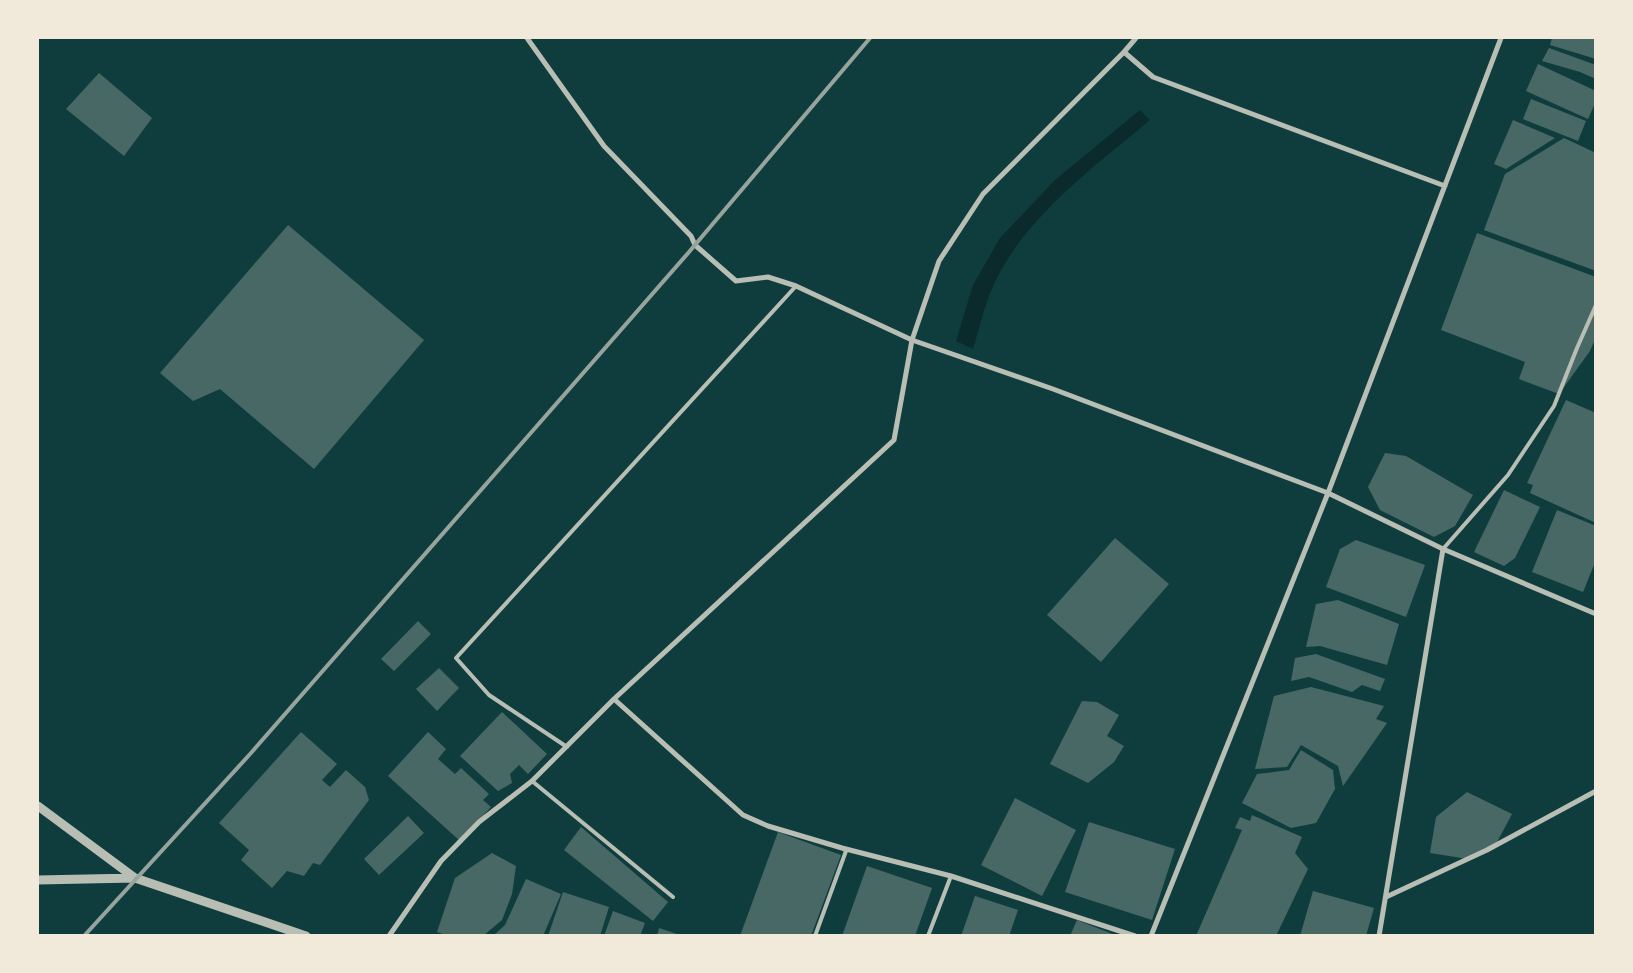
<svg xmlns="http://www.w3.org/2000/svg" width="1633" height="973" font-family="Signika,sans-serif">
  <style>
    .water { fill: #0a2a2b }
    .building { fill: #486865 }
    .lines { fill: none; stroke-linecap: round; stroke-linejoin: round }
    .service { stroke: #b8beb3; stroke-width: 4 }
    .minor { stroke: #b8beb3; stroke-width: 5 }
    .tertiary { stroke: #b8beb3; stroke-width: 9 }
    .rail { stroke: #97a49c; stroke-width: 4 }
  </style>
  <rect width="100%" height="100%" fill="#0f3d3e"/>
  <path class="water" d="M1140 110 1150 120C1092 169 1021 219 991 291 983 310 979 330 973 349L956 341 973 285 1000 238 1055 180Z"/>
  <path class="building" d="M1552 38H1596V59L1550 45Z
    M1549 48 1596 65V79L1580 72 1542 61Z
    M1538 64 1596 91V101L1588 119 1526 91Z
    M99 73 152 118 124 156 66 109Z
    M1531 99 1586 121 1578 141 1523 119Z
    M1513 120 1555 138 1506 169 1494 164Z
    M1564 138 1596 153V271L1484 230 1505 174Z
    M288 225 424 340 314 469 220 389 193 401 160 373Z
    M1477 233 1596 277V337L1590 351 1559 394 1519 379 1525 362 1441 330Z
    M1566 400 1596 413V523L1530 493 1533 485 1527 483Z
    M1385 453 1406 456 1473 495 1455 526 1434 537 1380 510 1368 487Z
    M1504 490 1540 507 1515 558 1504 566 1474 552Z
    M1557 510 1596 526V560L1583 592 1532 572Z
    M1115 538 1169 584 1101 662 1047 615Z
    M1356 540 1425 565 1406 617 1326 587 1340 549Z
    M1338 600 1399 624 1387 665 1320 646 1306 647 1316 604Z
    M418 621 431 634 394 671 381 659Z
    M1316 654 1385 679 1380 691 1362 685 1352 692 1309 677 1291 681 1295 658Z
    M439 668 459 688 437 711 416 689Z
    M1311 687 1384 706 1376 719 1387 723 1343 786 1338 766 1301 745 1287 767 1255 769 1274 696Z
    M1082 701 1097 702 1119 715 1107 736 1124 746 1114 762 1088 783 1050 764Z
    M502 712 547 754 528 774 519 765 510 774 512 783 498 791 460 756Z
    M301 732 337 764 322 780 330 787 346 770 365 787 369 800 320 865 313 863 304 876 287 871 272 888 241 860 249 850 219 823Z
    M428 732 446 749 438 759 455 774 461 768 489 794 483 800 491 807 460 841 388 776Z
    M1301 750 1333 770 1335 789 1316 823 1291 828 1242 803 1257 774 1289 770Z
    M1467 792 1512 814 1495 846 1468 859 1430 853 1436 817Z
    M1015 798 1076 830 1042 896 981 865Z
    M1252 815 1302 837 1295 853 1308 869 1276 936 1269 934V936H1196L1242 830 1235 828 1240 817 1250 821Z
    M408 816 424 833 379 875 364 859Z
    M1089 822 1175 849 1152 920 1065 892Z
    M581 827 668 902 653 921 564 850Z
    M778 832 841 855 811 936H740Z
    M492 853 516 866 512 894 502 920 483 936H449L437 932 455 878Z
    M867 866 932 888 915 936H842Z
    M526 879 561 894 543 936H493L505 925Z
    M1313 891 1374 908 1366 936H1300Z
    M563 892 609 907 600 936H548Z
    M975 896 1018 910 1009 936H961Z
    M613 911 645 923 640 936H604Z
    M1077 920 1115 935V936H1070Z
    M659 928 680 935V936H657Z"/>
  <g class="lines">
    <path class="service" d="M1443 549 1508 475 1554 406 1577 348 1596 305
      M567 747 489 695 456 658 796 286
      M532 781 673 897
      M815 936 846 851 844 849
      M928 936 951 876"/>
    <path class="minor" d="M527 38 604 146 691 236 695 245 736 281 768 277 796 286 912 340 1053 389 1328 493 1443 549 1596 614
      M1136 38 1124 52 1153 77 1445 186
      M614 699 743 815 768 826 842 848 951 876 1135 936
      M1386 897 1487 850 1596 791
      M389 936 441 861 479 822 532 781 614 699 894 440 912 340 939 261 983 194 1124 52
      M1151 936 1328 493 1501 38
      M1379 936 1443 549"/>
    <path class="tertiary" d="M38 806 135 878 306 936
      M38 880 135 878"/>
    <path class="rail" d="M84 936 251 753 689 252 870 38"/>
  </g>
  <rect width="1633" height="973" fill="none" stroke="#f1e9da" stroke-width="78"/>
</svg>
